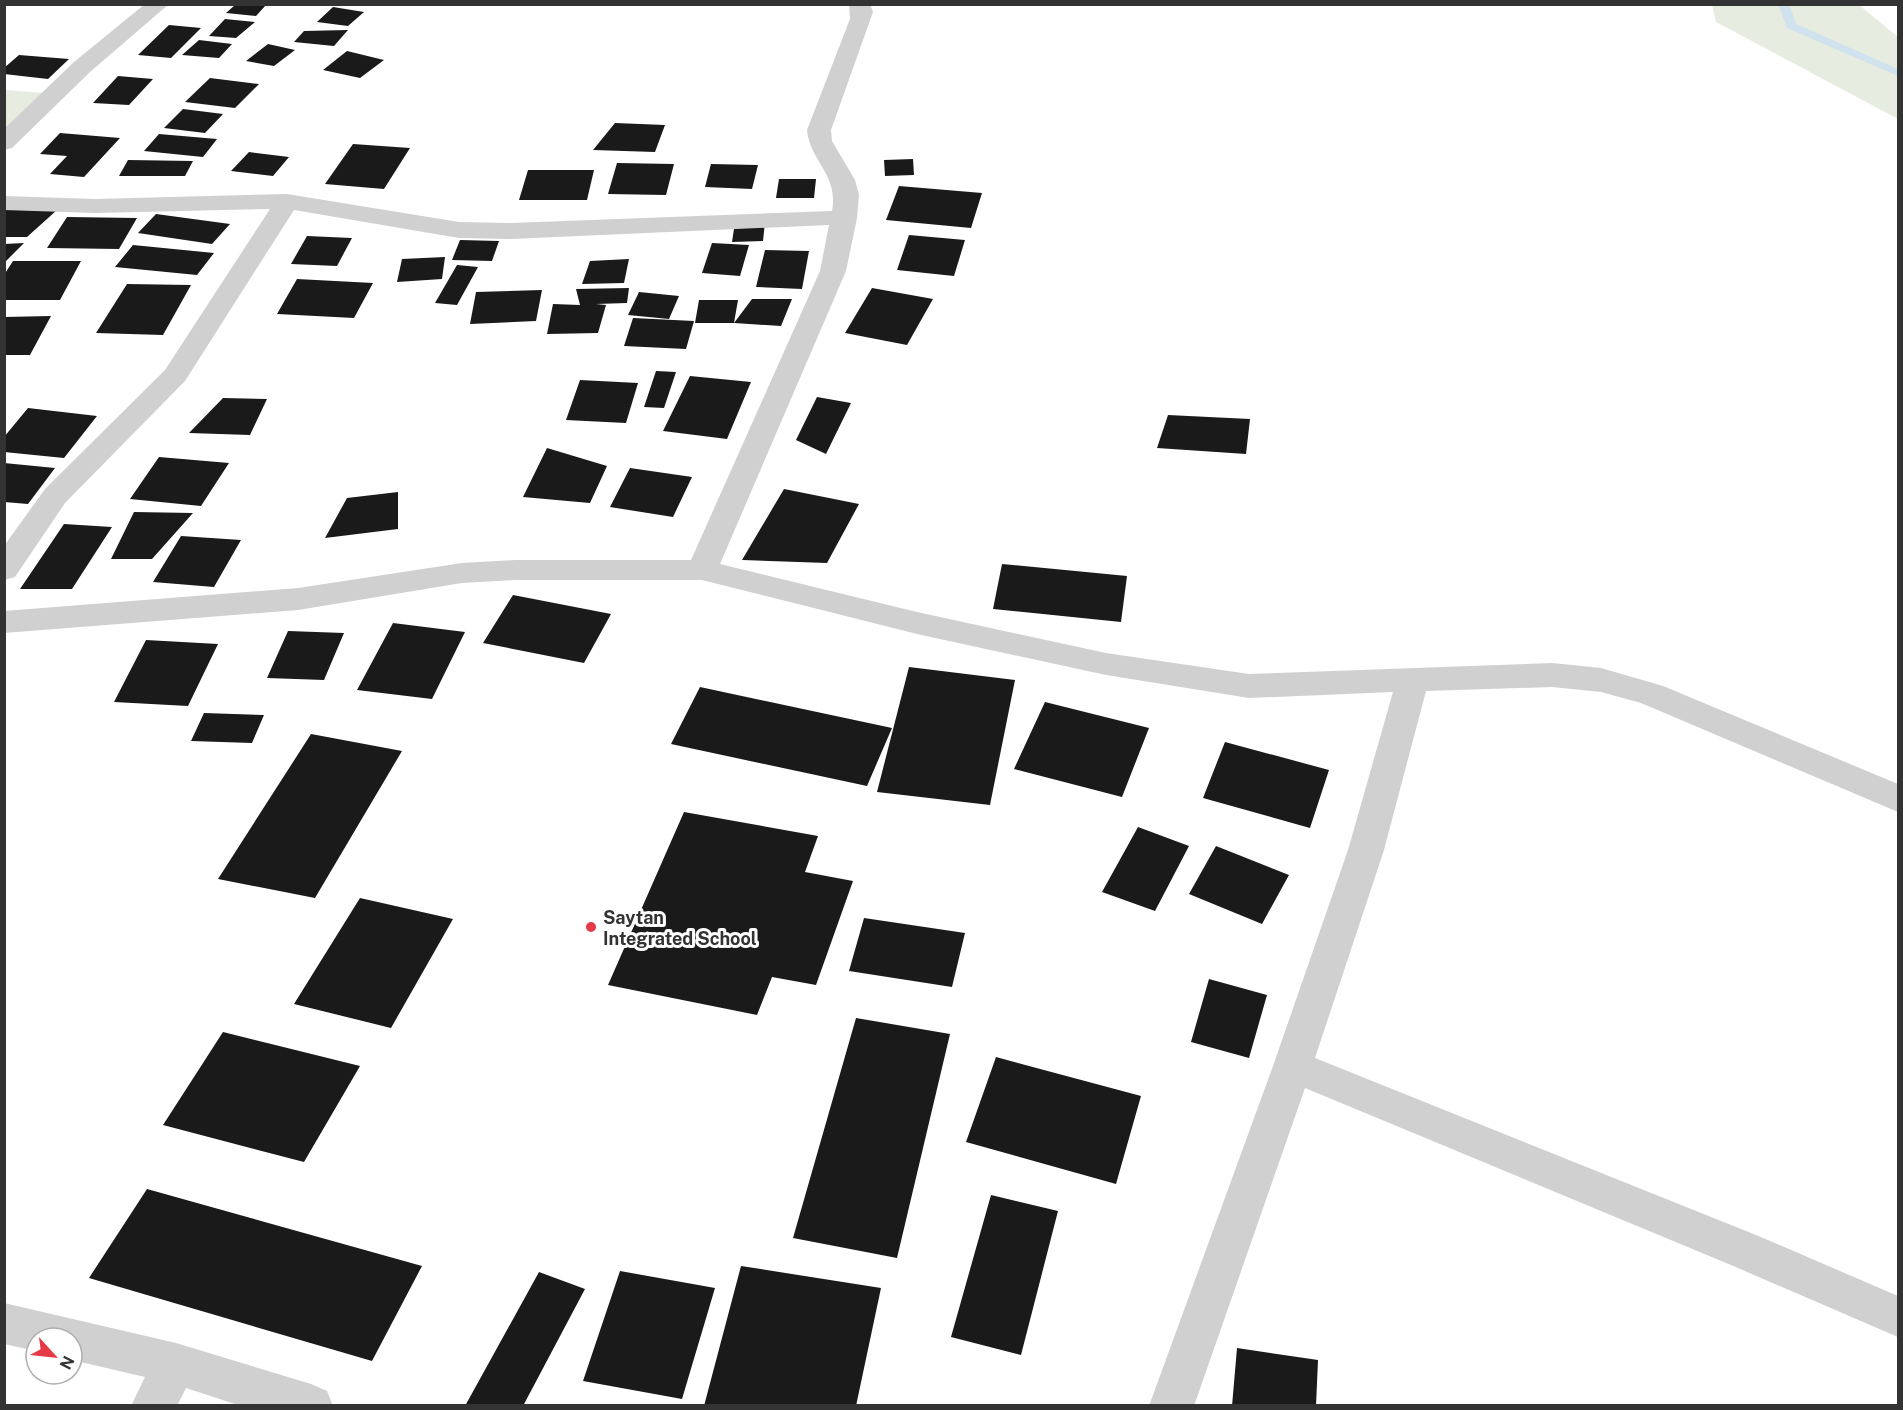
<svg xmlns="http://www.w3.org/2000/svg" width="1903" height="1410" font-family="'Public Sans',sans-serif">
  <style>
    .green { fill: #e6ecdf }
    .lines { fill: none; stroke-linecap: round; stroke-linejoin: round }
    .stream { fill: #cfe2ee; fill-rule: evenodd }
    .building { fill: #1a1a1a }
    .street { fill: #d0d0d0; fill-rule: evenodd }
    .poi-dot { fill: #e63946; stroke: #fff; stroke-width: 2 }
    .labels { text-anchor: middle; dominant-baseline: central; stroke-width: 6; stroke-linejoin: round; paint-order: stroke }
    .poi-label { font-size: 18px; font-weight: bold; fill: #333; stroke: #fff; text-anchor: start }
  </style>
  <rect width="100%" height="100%" fill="#fff"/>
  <path class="green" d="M1712 5H1859L1898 37V119L1716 22Z
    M5 90 45 93 5 136Z"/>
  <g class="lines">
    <path class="stream" d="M1778 4H1789L1796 24 1898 69V76L1787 28Z"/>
  </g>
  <path class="building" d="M235 5H266L256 16 226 13Z
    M333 7 364 12 348 26 317 22Z
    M225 19 255 22 236 38 209 36Z
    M169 25 201 28 171 58 138 55Z
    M348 30 334 46 294 42 304 31Z
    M199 40 232 44 219 58 182 55Z
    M268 44 295 50 274 66 246 61Z
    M347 51 384 60 360 78 323 70Z
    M19 55 69 59 48 79 4 74V68Z
    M118 76 153 79 129 105 93 103Z
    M210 78 259 84 235 108 185 102Z
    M183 109 223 114 205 133 164 128Z
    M615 123 665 125 655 152 593 150Z
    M60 133 120 138 84 177 50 174 67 156 40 154Z
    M159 134 217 139 203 157 144 151Z
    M353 144 410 148 384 189 325 184Z
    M249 152 289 157 273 176 231 171Z
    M913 159 914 175 885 176 884 160Z
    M128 160 193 161 185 176H119Z
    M617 163 674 164 666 195 608 194Z
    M711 164 758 165 752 189 705 187Z
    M528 170H594L587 200H519Z
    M779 179H816L814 198H776Z
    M899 186 982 193 971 228 886 220Z
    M4 208 57 210 27 237H4Z
    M156 214 230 224 212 244 138 233Z
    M67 217 137 218 119 249 47 248Z
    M735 222H765L763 241 732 242Z
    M909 235 965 240 954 276 897 270Z
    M307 236 352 238 337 266 291 264Z
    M460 240 499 241 492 261 452 260Z
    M24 243 4 263V244Z
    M712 243 749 245 740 276 702 273Z
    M133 245 214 253 197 275 115 267Z
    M765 250 809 251 802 289 756 287Z
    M445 257 442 279 397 282 402 259Z
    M629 259 624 283 582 284 590 261Z
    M13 261H81L60 300H4V275Z
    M457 265 478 267 457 305 435 303Z
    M297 279 373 283 354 318 277 314Z
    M127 284 191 285 163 335 96 333Z
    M629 288 627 303 596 304 606 305 598 333 547 334 553 304 580 305 576 289Z
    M872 288 933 299 907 345 845 333Z
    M542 290 536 321 470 324 476 292Z
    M639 292 679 296 669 319 628 315Z
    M752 299H792L781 326 734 323Z
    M699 300H738L734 323H695Z
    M51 316 30 355H4V317Z
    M633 318 694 321 686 349 624 346Z
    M656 371 676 372 664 408 644 407Z
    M690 376 751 382 727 439 663 431Z
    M580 380 638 383 626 423 566 420Z
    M817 397 851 403 826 454 796 440Z
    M223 398 267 399 250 435 189 433Z
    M28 408 97 416 64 458 4 452V437Z
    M1168 415 1250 419 1246 454 1157 448Z
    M547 448 607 466 590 503 523 497Z
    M159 457 229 463 201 506 130 499Z
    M4 463 55 468 28 504 4 502Z
    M630 468 692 477 673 517 610 507Z
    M784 489 859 504 827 563 742 560Z
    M398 492V529L325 538 347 498Z
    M134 512 193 513 152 559H111Z
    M64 524 112 527 72 589H20Z
    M181 536 241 540 214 587 153 582Z
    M1002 564 1127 576 1121 622 993 609Z
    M513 595 611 614 584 663 483 643Z
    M393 623 465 632 432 699 357 690Z
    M288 631 344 633 324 680 267 678Z
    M146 640 218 644 188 706 114 702Z
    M909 667 1015 680 990 805 877 792Z
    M700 687 892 728 867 786 671 744Z
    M1045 702 1149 728 1122 797 1014 769Z
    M204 713 264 715 252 743 191 741Z
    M311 734 402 751 315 898 218 879Z
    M1225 742 1329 770 1310 828 1203 798Z
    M684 812 818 836 805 872 853 881 816 985 772 977 757 1015 608 985Z
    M1138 827 1189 846 1155 911 1102 892Z
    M1216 846 1289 875 1262 924 1189 894Z
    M360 898 453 919 391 1028 294 1004Z
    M864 918 965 933 952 987 849 971Z
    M1209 979 1267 995 1249 1058 1191 1042Z
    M856 1018 950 1034 897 1258 793 1238Z
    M223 1032 360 1066 304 1162 163 1125Z
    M996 1057 1141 1096 1116 1184 966 1142Z
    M147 1189 422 1266 372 1361 89 1278Z
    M991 1195 1058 1211 1021 1355 951 1337Z
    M741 1266 881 1288 856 1406H704Z
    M620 1271 715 1288 682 1399 583 1381Z
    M539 1272 585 1289 523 1406H465Z
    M1237 1348 1318 1360 1316 1406H1232Z"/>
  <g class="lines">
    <path class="street" d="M145 4H169L90 72 12 148 4 150V129L74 62Z
      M849 4H870L873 12 831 130 832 141 855 180 859 195 857 218 846 271 720 564 917 612 1106 653 1249 674 1552 663 1601 668 1663 686 1898 784V812L1641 703 1601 692 1552 687 1426 691 1384 850 1315 1058 1761 1237 1898 1296V1337L1731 1265 1305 1088 1194 1406H1149L1273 1066 1348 850 1393 692 1249 698 1106 675 917 634 702 580H515L462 583 298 610 4 633V611L298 588 462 563 515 560H691L820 271 829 225 511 239 459 238 294 210 185 381 65 503 15 577 4 580V546L45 489 165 370 270 209 95 213 4 210V196L95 199 287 194 459 222 511 223 832 211C839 174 810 162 807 130L850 19Z
      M4 1303 176 1343 311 1384 327 1391 333 1406H241L186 1388 177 1406H131L145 1377 72 1360V1338H36V1351L4 1344Z"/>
  </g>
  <circle class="poi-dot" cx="591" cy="927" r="6"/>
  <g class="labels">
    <g class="poi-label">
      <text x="603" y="917">Saytan<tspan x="603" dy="21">Integrated School</tspan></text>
    </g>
  </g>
  <rect width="1903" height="1410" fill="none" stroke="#333333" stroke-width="12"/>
  <g transform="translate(54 1356) rotate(117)"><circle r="28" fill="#ffffff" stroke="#adadad" stroke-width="1.5"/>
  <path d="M0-4.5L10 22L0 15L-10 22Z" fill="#e63946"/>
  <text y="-9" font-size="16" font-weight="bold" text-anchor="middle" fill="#333333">N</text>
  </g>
</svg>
